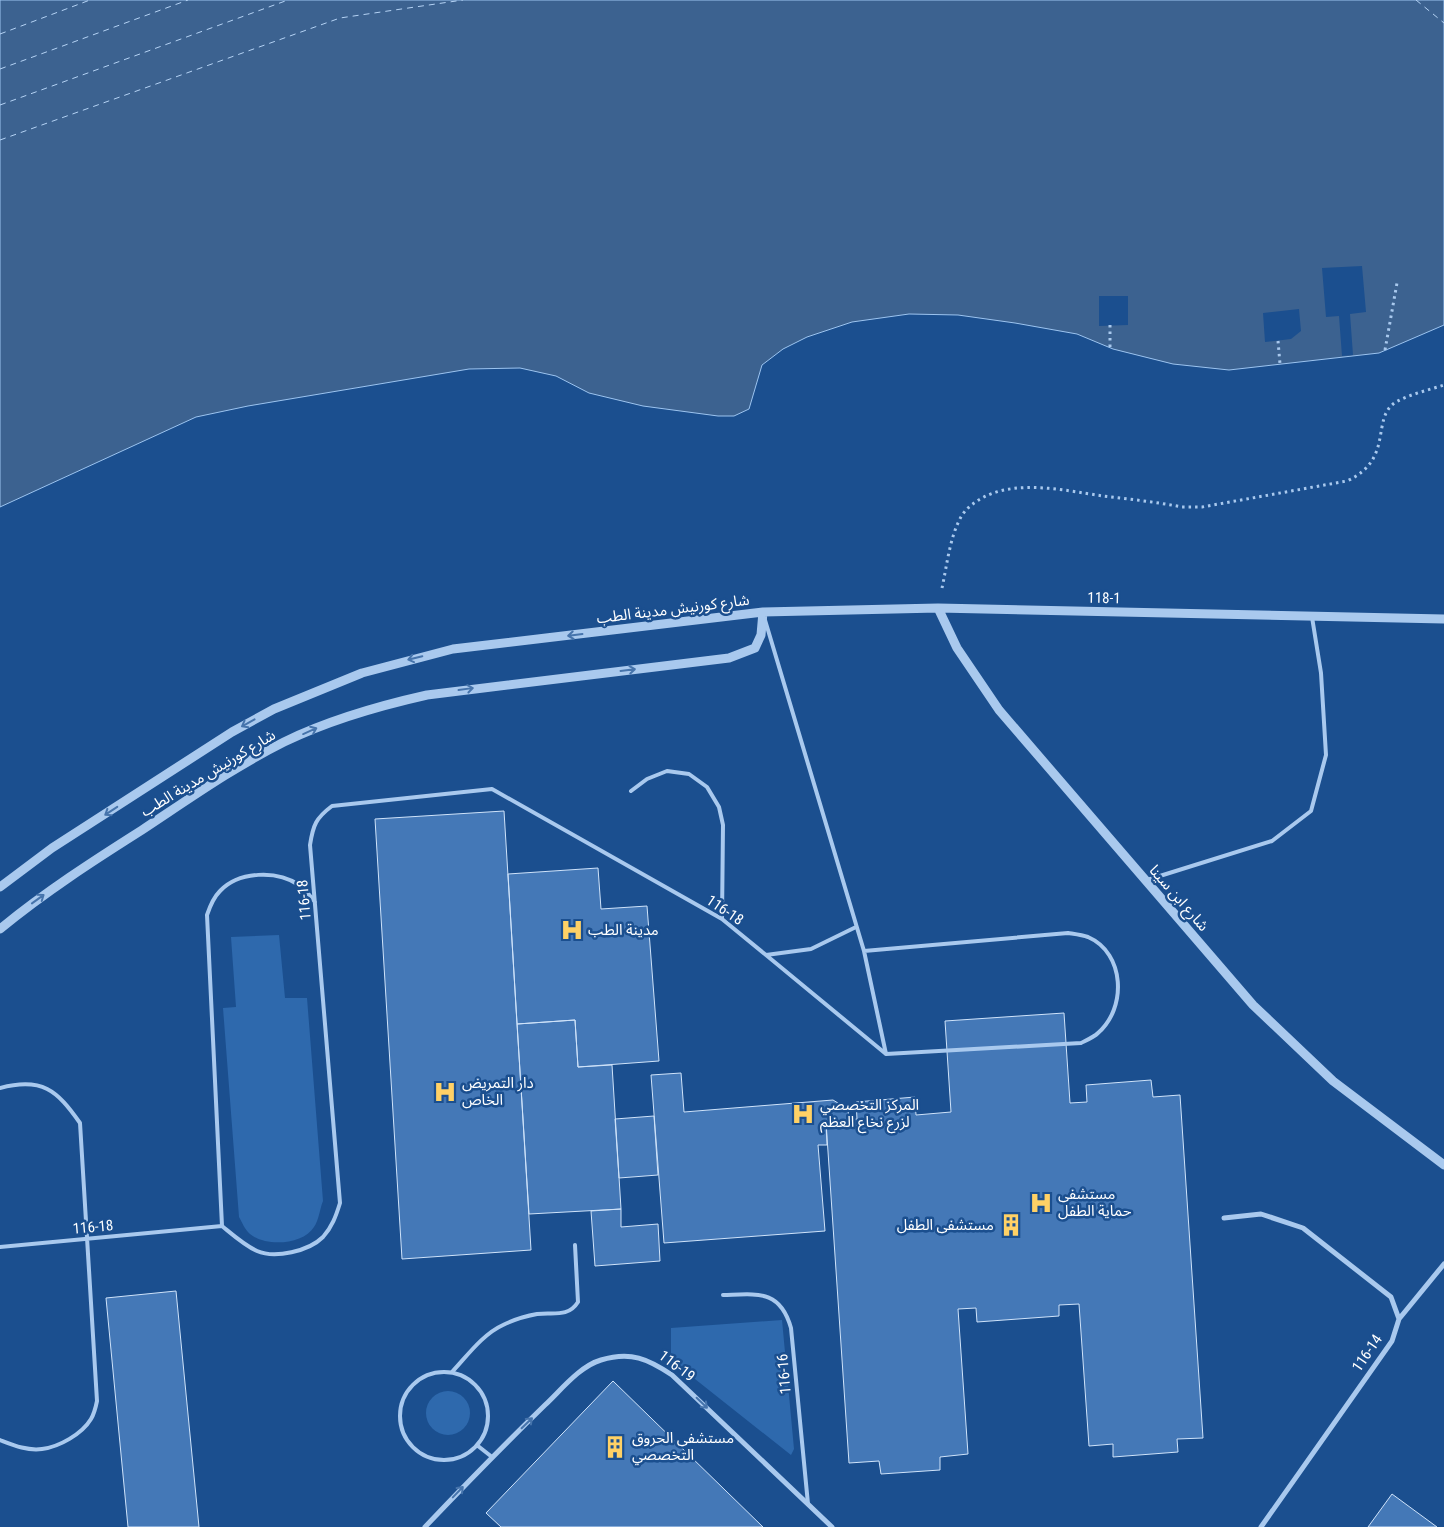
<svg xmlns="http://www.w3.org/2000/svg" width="1444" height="1527" font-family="'Roboto Condensed','Noto Sans Arabic',sans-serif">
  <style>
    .green { fill: #2e69ad }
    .water { fill: #3c6290; stroke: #9cc4f0 }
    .pier { fill: #1b4f8f }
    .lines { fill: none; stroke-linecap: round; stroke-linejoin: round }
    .ferry { stroke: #b5d3f5; stroke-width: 1; stroke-dasharray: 6 5; stroke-linecap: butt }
    .building { fill: #4478b7; stroke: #cfe3fa }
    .path { stroke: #a9c9ee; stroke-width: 3; stroke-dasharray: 2.5 4; stroke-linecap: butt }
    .service { stroke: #a9c9ee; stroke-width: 4 }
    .minor { stroke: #a9c9ee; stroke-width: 5 }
    .tertiary { stroke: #a9c9ee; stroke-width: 9 }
    .oneway { stroke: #4674ac }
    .labels { text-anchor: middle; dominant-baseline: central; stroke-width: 5; stroke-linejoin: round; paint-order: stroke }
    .street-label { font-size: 15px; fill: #fff; stroke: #1b4f8f }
    .poi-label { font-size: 15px; fill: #fff; stroke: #1b4f8f; text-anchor: start }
  </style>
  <rect width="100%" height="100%" fill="#1b4f8f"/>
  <path class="green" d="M279 935 285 998H307L323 1201C320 1208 319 1220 314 1227 303 1245 265 1247 250 1234 245 1230 242 1222 239 1217L223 1008 236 1007 231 937Z
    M782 1320 794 1449 791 1455 671 1360V1328Z
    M426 1413a22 22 0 1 1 44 0a22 22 0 1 1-44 0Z"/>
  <path class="water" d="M0 0H1444V325L1379 353 1229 370 1173 364 1113 349 1077 334 1015 323 958 315 909 314 852 322 807 337 783 349 762 365 749 409 734 416H718L643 406 589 393 556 376 520 368 469 369 248 406 196 417 0 507Z"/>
  <path class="pier" d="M1362 266 1366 312 1350 314 1353 355 1342 356 1339 316 1326 317 1322 268Z
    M1099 296H1128V325L1099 326Z
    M1299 309 1301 331 1291 339 1265 342 1263 313Z"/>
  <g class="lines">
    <path class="ferry" d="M1416 0 1444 23
      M0 34 90 0
      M0 69 188 0
      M0 105 288 0
      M0 140 340 18 463 0"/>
  </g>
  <path class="building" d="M504 811 531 1250 402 1259 375 819Z
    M598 868 601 909 647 906 659 1061 578 1067 575 1020 517 1024 508 874Z
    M1064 1013 1070 1103 1087 1102 1086 1085 1151 1080 1153 1097 1180 1095 1203 1438 1177 1439 1178 1452 1113 1457V1444L1089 1446 1079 1304 1059 1305V1316L977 1322 976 1308 958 1309 968 1454 940 1457V1470L881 1474 879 1461 849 1463 826 1122 857 1119 856 1102 915 1097 916 1115 951 1112 945 1021Z
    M575 1020 578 1067 612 1065 621 1209 529 1214 517 1024Z
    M681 1073 684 1112 833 1100 848 1109 849 1120 826 1121 827 1145H818L825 1231 664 1243 651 1075Z
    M654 1116 658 1175 619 1178 615 1119Z
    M621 1209V1227L658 1224 660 1261 595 1266 591 1211Z
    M176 1291 199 1527H128L106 1298Z
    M613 1381 763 1527H501L486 1513Z
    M1392 1494 1437 1527H1368Z"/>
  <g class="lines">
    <path class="path" d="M1110 325V348
      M1278 341 1280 364
      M1385 350 1397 283
      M942 588C947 566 951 525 967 509 1002 475 1061 490 1103 496 1129 499 1156 502 1182 507H1202L1347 481C1395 459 1370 418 1396 402 1410 394 1429 390 1444 385"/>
    <path class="service" d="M765 620 864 951 886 1054 1081 1043C1087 1040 1094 1037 1098 1033 1127 1008 1125 953 1088 937 1082 935 1074 934 1068 933L864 951
      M631 791 647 779 667 771 689 774 707 787 719 807 723 825 722 919
      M1147 880 1272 841 1311 811 1326 755 1321 673 1312 617
      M766 955 886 1054
      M0 1088C42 1077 57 1090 80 1123L97 1401C96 1406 94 1414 91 1419 82 1434 59 1447 42 1449 27 1451 13 1445 0 1440
      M222 1226 207 915C210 906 213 898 220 891 239 871 277 870 299 885 305 889 310 896 315 902
      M0 1247 222 1226C233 1235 244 1245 257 1251 275 1259 309 1251 323 1237 332 1227 336 1216 340 1203L310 845C313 825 316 818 332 806L492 789 722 919 766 955 811 949 856 927
      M723 1295C757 1294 780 1289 791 1328L808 1504
      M400 1416a44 44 0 1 1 88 0a44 44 0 1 1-88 0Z
      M452 1372C467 1356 483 1334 503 1325 513 1320 526 1316 537 1314 553 1312 568 1318 578 1302L575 1245
      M478 1446 492 1457"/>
    <path class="minor" d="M1224 1218 1261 1214 1303 1228 1391 1297 1399 1319 1392 1341 1261 1527
      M1399 1319 1444 1264
      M425 1527C464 1486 504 1445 545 1405 561 1390 580 1366 601 1360 631 1351 648 1359 672 1375L832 1527"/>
    <path class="tertiary" d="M938 608 957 648 999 710 1253 1005 1333 1081 1444 1165
      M0 887 52 848 232 732 274 709 362 673 453 649 763 612 938 608 1444 619
      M0 929C45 892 93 861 142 830 189 799 234 767 284 742 329 720 378 706 427 695L729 658 755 648 761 635 763 612"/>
  </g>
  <defs><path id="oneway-shaft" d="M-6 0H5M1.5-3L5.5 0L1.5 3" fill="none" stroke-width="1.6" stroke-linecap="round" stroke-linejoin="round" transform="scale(1.25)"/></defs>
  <g class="oneway">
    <use href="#oneway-shaft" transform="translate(575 635) rotate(173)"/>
    <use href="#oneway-shaft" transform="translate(415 658) rotate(167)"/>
    <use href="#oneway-shaft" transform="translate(628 670) rotate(-7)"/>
    <use href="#oneway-shaft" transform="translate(466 689) rotate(-8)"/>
    <use href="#oneway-shaft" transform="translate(248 723) rotate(151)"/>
    <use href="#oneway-shaft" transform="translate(310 731) rotate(-24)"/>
    <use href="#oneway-shaft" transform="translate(111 811) rotate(147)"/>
    <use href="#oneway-shaft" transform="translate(38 899) rotate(-36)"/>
    <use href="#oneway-shaft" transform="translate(702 1403) rotate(44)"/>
    <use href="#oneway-shaft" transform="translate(527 1423) rotate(-44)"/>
    <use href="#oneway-shaft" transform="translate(458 1492) rotate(-46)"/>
  </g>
  <defs>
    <symbol id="hospital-bare" viewBox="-9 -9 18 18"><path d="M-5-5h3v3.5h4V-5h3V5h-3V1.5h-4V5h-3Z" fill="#ffd166" stroke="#1b4f8f" stroke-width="2.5" paint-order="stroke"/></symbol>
    <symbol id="building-bare" viewBox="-9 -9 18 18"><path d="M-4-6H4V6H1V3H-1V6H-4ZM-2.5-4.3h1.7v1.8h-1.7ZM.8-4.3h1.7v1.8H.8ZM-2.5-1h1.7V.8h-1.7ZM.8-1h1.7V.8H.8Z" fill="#ffd166" stroke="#1b4f8f" stroke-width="2.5" paint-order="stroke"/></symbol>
  </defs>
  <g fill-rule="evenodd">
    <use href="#hospital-bare" x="556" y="914" width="32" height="32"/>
    <use href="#hospital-bare" x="429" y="1076" width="32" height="32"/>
    <use href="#hospital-bare" x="787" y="1098" width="32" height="32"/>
    <use href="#hospital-bare" x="1025" y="1187" width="32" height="32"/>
    <use href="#building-bare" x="995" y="1209" width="32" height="32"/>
    <use href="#building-bare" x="599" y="1431" width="32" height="32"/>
  </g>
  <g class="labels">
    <g class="street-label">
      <text transform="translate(1104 598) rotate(1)">118-1</text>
      <text transform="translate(673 609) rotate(-7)">شارع كورنيش مدينة الطب</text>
      <text transform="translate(208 773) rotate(-31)">شارع كورنيش مدينة الطب</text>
      <text transform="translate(1179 898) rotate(49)">شارع ابن سينا</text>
      <text transform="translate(304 900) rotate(-95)">116-18</text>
      <text transform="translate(725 910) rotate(34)">116-18</text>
      <text transform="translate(93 1227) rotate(-5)">116-18</text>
      <text transform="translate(1367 1353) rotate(-56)">116-14</text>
      <text transform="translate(677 1366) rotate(37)">116-19</text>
      <text transform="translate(784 1374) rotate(-95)">116-16</text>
    </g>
    <g class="poi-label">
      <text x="588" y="930">مدينة الطب</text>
      <text x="462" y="1083">دار التمريض<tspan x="462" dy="17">الخاص</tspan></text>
      <text x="820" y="1105">المركز التخصصي<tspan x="820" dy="17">لزرع نخاع العظم</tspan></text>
      <text x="1058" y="1194">مستشفى<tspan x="1058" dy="17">حماية الطفل</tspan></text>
      <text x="994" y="1225" text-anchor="end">مستشفى الطفل</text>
      <text x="632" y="1438">مستشفى الحروق<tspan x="632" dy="17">التخصصي</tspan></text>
    </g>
  </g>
</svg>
